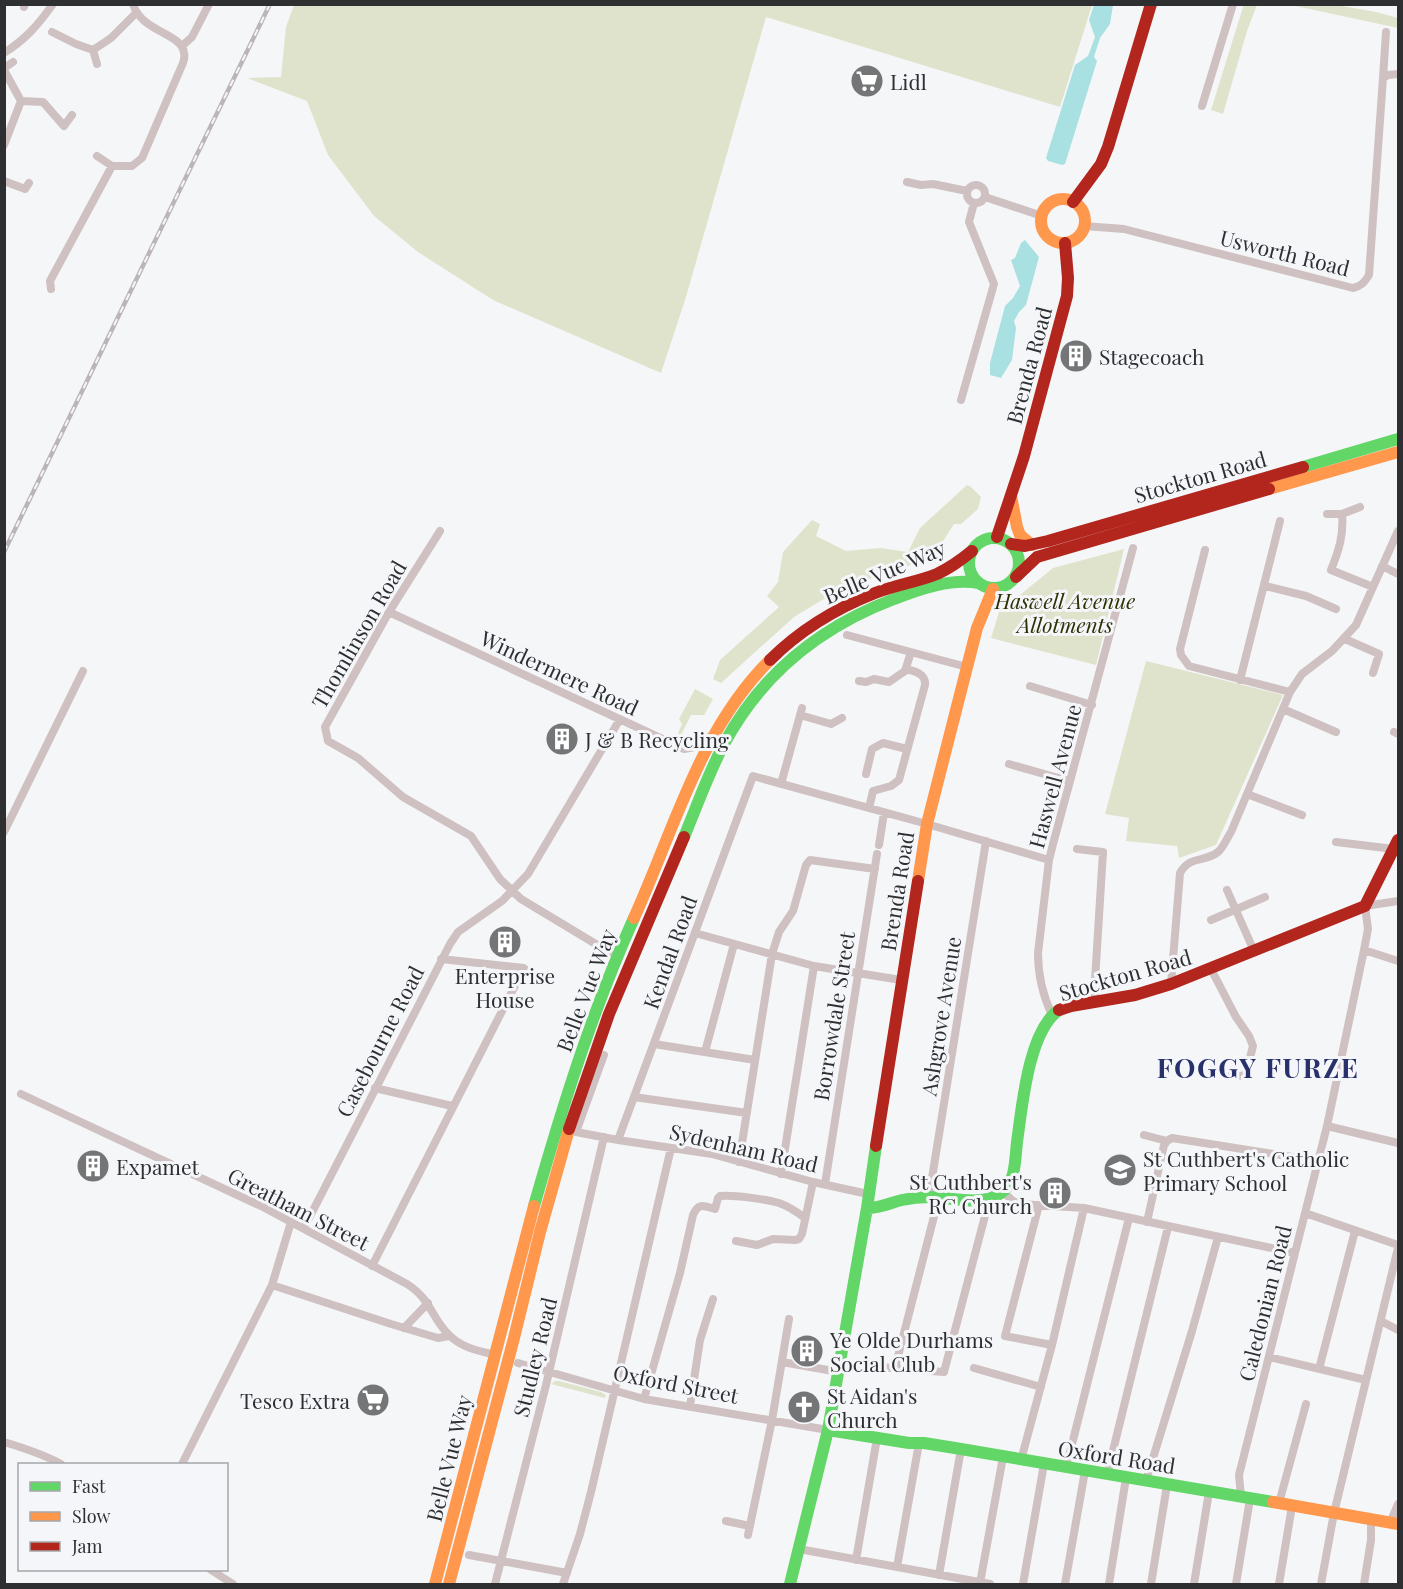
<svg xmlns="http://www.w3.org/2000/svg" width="1403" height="1589" font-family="'Playfair Display',serif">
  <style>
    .green { fill: #e0e3cb }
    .water { fill: #a9e0e2 }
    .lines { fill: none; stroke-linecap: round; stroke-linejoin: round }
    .street { stroke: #cfc0c2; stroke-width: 8 }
    .fast { stroke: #63d668; stroke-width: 12 }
    .slow { stroke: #ff974d; stroke-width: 12 }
    .jam { stroke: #b3261e; stroke-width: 12 }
    .rail-casing { stroke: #bbb5b7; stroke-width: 4.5 }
    .rail { stroke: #f4f6f9; stroke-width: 2; stroke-dasharray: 7; stroke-linecap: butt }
    .labels { text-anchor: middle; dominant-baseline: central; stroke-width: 6; stroke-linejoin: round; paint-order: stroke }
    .poi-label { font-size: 21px; fill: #2e2f30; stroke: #f4f6f9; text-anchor: start }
    .street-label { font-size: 21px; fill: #2e2f30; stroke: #f4f6f9 }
    .park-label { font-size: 21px; font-style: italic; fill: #2e3002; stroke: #f4f6f9 }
    .district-label { font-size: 27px; font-weight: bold; letter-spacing: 1.5px; fill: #29316b; stroke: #f4f6f9 }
  </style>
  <rect width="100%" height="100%" fill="#f5f6f8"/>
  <path class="green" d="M1244 4 1257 5 1247 31 1223 114 1211 110Z
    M294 5V4L1092 5 1060 107 766 17 686 297 661 373 493 300 418 252 374 216 328 155 307 101 247 78 281 77 286 27Z
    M1291 5H1336L1376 12 1398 18V28Z
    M967 485 971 487 981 497 978 509 961 524H954L938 549 929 552 923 561 842 588 794 617 721 683 713 679 720 660 779 607 767 596 778 582 783 552 812 520 820 524 816 536 846 551 880 548 908 552 920 528Z
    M1124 549 1096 665 991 638 999 612 1053 568Z
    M1146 661 1283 695 1216 845 1179 858 1177 846 1126 841 1129 818 1105 814Z
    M695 689 713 699 704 715H691L679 739 676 738 682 724 679 719Z
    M555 1381H559L601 1392 606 1395 605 1398 551 1384Z"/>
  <path class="water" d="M1094 5H1113L1110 24 1100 38 1094 57 1097 61 1065 164 1062 165 1048 161 1046 158 1075 65 1088 56 1095 37 1089 20Z
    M1025 240 1039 257 1026 305 1019 312 1014 321 1016 328 1012 360 1001 378 990 375V363L1005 306 1013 298 1020 286 1011 260 1015 258 1021 243Z"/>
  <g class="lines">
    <path class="street" d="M24 7 25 4
      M52 32 76 44 93 50 111 38 136 13
      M182 46 192 37 209 4
      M93 50 97 64
      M4 53C26 39 38 25 53 4
      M4 68 13 62
      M4 70 21 101 4 145
      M1383 78 1386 32
      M21 101 43 102 64 126 72 115
      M1202 106 1233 4
      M97 156 112 166
      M4 181 25 189 29 183
      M907 182 921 185 933 184 967 191
      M967 194a9 9 0 1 1 18 0a9 9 0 1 1-18 0Z
      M985 197 1042 216
      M1084 226 1124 229 1353 288C1361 286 1364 283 1369 275L1383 78 1388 75 1398 74
      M51 289 50 281 112 166H132L142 158 183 63C184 60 185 56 184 53 182 33 141 32 133 4
      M961 400 994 284 969 222 974 203
      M1327 514H1342L1360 507
      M1342 514C1344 534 1339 550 1331 570L1373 587
      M440 531 389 612 325 727 328 741 358 758 403 797 471 836 500 879 521 899 619 958
      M1205 550 1180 649 1181 655 1189 666 1290 692
      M1382 566 1398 574
      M1265 586 1306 596 1336 609
      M389 612 684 749 695 747 709 737
      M847 635 967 667
      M1345 639 1379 654 1373 673
      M1240 680 1280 521
      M859 681 866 682 874 679 889 682 905 671 911 652
      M1030 686 1092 705
      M1283 709 1336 732
      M800 715 831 724 842 718
      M1394 732 1398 734
      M1009 764 1069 781
      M866 774 872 749 883 743 907 749
      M781 784 802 708
      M1247 794 1302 815
      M869 808 873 791 891 786 899 780 925 685C926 674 915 671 906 669
      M4 832 83 671
      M1336 842 1394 849
      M879 845 884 813
      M1077 849 1103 852 1095 980V996L1096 1001
      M1227 890 1254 951
      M1211 920 1265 897
      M695 933 814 966 901 980
      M1364 950 1398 961
      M1211 969 1236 1017 1249 1036 1253 1046 1245 1077 1214 1068
      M1171 984 1180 873C1190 855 1204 863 1218 852 1223 848 1227 838 1231 832L1290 692 1302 674 1332 651 1356 625 1398 531
      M1052 1015C1043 996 1038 975 1038 953L1049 860 1053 844 1133 548
      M654 1044 755 1060
      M705 1052 734 944
      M604 1055 576 1132 618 1140 712 1154 813 1182 868 1194
      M375 1088 452 1106
      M21 1094 263 1207 407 1284C432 1300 431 1318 449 1335 462 1348 479 1351 496 1355
      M634 1097 747 1113
      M1327 1126 1398 1143
      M1144 1135 1167 1141
      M618 1140 753 776 927 824 1049 860
      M739 1162 772 954 779 932 793 911 806 865 810 860 875 869
      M781 1174 814 966
      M825 1184 877 854
      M1003 1192 1013 1201 1020 1204 1084 1208 1295 1253
      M929 1197 986 841
      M1039 1205 1005 1336 1052 1345
      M1305 1213 1398 1245
      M1147 1222 1164 1145 1167 1141 1172 1138 1318 1161
      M304 1228 450 944 458 932 502 901 528 874 620 719
      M736 1241 757 1245 773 1239 795 1240 799 1239 802 1234 813 1182
      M372 1266 524 968 441 959
      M272 1285 391 1324 438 1338 449 1336
      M1381 1321 1398 1330
      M404 1328 428 1303
      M1269 1357 1366 1380
      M782 1362 839 1372
      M518 1363 644 1399 828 1430
      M840 1364 944 1372 986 1212V1201
      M895 1368 939 1197
      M974 1368 1041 1387
      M1319 1369 1355 1231
      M644 1399 680 1273 693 1215C699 1202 704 1206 715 1209L718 1198 720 1196C736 1195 764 1199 779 1203 788 1206 797 1212 805 1218
      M690 1406 700 1340 713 1299
      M4 1442C24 1448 43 1454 61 1464
      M1021 1460 1052 1345 1084 1208
      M182 1464 272 1285 291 1222
      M1066 1468 1129 1218
      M1107 1475 1168 1227
      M1146 1481 1192 1331 1218 1237
      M1241 1497 1239 1475 1327 1126 1364 950 1368 929 1365 906 1398 901
      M1279 1503 1306 1404
      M726 1521 750 1526
      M1390 1523 1398 1504
      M748 1535 772 1420 789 1319
      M799 1549 990 1584
      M469 1555 567 1573
      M856 1560 877 1438
      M897 1567 919 1443
      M211 1570 233 1584
      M939 1575 961 1449
      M980 1583 1003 1457
      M495 1584 546 1385 604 1137
      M563 1584 580 1534 591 1492 671 1148
      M1023 1584 1044 1464
      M1065 1584 1085 1471
      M1109 1584 1126 1478
      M1151 1584 1167 1485
      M1194 1584 1209 1492
      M1236 1584 1250 1499
      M1279 1584 1292 1506
      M1321 1584 1334 1513 1398 1248
      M1364 1584 1371 1540V1520"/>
    <path class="fast" d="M1303 467 1398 439
      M969 563a25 25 0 1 1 50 0a25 25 0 1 1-50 0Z
      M684 837C697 806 708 774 724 744 762 673 820 627 894 599 921 589 950 578 979 583
      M534 1206C562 1108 592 1011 634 918
      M867 1208C882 1208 889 1203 902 1200 911 1198 921 1197 930 1197 953 1197 980 1207 1001 1193 1016 1183 1015 1159 1017 1142 1022 1108 1028 1031 1059 1010
      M828 1430 909 1443H924L961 1449 1273 1502
      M790 1584 828 1430 867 1208 876 1146"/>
    <path class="slow" d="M1041 221a22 22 0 1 1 44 0a22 22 0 1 1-44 0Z
      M1269 489 1398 452
      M1011 496 1017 527 1020 535 1032 545
      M918 881 927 824 977 628 993 589
      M634 918C674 830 700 729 770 660
      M1273 1502 1398 1524
      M435 1584 534 1206
      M449 1584 514 1338 540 1232 569 1129"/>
    <path class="jam" d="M1073 202 1101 164 1108 147 1151 4
      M997 537 1024 456 1067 296 1068 278 1065 243
      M1011 544 1025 546 1048 541 1303 467
      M1016 577 1037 557 1269 489
      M770 660C800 630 837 608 875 593 895 585 917 582 937 574 950 568 961 560 972 551
      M1059 1010 1071 1006 1135 995 1171 984 1365 906 1398 840
      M569 1129 609 1014 684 837
      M876 1146 918 881"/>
    <defs>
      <path id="rail" d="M4 552 270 4"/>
    </defs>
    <use href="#rail" class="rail-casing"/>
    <use href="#rail" class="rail"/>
  </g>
  <defs>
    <symbol id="supermarket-disc" viewBox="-11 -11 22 22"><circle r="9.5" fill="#747576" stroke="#f4f6f9"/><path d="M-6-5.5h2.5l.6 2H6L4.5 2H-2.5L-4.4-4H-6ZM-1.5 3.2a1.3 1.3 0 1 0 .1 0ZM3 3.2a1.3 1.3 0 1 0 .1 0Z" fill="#fff"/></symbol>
    <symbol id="building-disc" viewBox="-11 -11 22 22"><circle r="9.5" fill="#747576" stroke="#f4f6f9"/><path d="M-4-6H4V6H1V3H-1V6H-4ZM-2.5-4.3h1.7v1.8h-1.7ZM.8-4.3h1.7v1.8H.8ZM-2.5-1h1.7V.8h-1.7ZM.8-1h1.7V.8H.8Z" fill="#fff"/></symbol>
    <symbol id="school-disc" viewBox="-11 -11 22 22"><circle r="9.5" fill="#747576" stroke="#f4f6f9"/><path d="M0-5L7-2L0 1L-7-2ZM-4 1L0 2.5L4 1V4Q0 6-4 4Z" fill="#fff"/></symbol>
    <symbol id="church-disc" viewBox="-11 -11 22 22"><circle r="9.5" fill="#747576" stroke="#f4f6f9"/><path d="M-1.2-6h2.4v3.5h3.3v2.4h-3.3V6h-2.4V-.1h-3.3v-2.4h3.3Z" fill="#fff"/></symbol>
  </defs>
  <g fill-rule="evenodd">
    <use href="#supermarket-disc" x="848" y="62" width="38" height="38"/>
    <use href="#building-disc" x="1057" y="337" width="38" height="38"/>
    <use href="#building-disc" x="543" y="720" width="38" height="38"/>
    <use href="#building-disc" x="486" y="923" width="38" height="38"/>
    <use href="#building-disc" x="74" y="1147" width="38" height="38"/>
    <use href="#school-disc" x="1101" y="1151" width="38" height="38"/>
    <use href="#building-disc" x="1036" y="1174" width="38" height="38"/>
    <use href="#building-disc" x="788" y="1332" width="38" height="38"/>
    <use href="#supermarket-disc" x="354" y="1381" width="38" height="38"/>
    <use href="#church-disc" x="785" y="1388" width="38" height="38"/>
  </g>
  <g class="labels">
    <g class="poi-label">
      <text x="890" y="81">Lidl</text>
      <text x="1099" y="356">Stagecoach</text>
      <text x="585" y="739">J &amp; B Recycling</text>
      <text x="505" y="975" text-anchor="middle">Enterprise<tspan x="505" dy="24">House</tspan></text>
      <text x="1143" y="1158">St Cuthbert's Catholic<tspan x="1143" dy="24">Primary School</tspan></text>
      <text x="116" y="1166">Expamet</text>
      <text x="1032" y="1181" text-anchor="end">St Cuthbert's<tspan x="1032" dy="24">RC Church</tspan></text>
      <text x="830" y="1339">Ye Olde Durhams<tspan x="830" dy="24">Social Club</tspan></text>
      <text x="827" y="1395">St Aidan's<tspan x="827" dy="24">Church</tspan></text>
      <text x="350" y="1400" text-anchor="end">Tesco Extra</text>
    </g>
    <g class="street-label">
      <text transform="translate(1285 252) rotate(14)">Usworth Road</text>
      <text transform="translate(1028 365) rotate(-75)">Brenda Road</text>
      <text transform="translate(1200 476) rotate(-16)">Stockton Road</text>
      <text transform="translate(884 571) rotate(-23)">Belle Vue Way</text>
      <text transform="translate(358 634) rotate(-60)">Thomlinson Road</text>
      <text transform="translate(560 672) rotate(25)">Windermere Road</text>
      <text transform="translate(1054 776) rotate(-75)">Haswell Avenue</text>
      <text transform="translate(896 891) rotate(-81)">Brenda Road</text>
      <text transform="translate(669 952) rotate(-70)">Kendal Road</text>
      <text transform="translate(1125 974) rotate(-16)">Stockton Road</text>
      <text transform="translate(585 990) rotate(-69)">Belle Vue Way</text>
      <text transform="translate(833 1016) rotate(-81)">Borrowdale Street</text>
      <text transform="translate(940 1016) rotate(-81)">Ashgrove Avenue</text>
      <text transform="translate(379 1041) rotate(-63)">Casebourne Road</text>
      <text transform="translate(744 1147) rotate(13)">Sydenham Road</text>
      <text transform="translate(299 1208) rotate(27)">Greatham Street</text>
      <text transform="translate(1264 1303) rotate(-76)">Caledonian Road</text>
      <text transform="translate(534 1357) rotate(-76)">Studley Road</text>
      <text transform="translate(676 1383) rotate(11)">Oxford Street</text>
      <text transform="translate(1117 1456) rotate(9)">Oxford Road</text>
      <text transform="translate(448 1458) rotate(-76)">Belle Vue Way</text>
    </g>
    <g class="park-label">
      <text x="1065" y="600">Haswell Avenue<tspan x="1065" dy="24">Allotments</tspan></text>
    </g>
    <g class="district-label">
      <text x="1258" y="1067">FOGGY FURZE</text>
    </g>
  </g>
  <rect width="1403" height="1589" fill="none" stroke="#2e2f30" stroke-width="12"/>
  <rect x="18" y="1463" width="210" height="108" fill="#f4f6f9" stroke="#a5a6a9" stroke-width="1.5"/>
  <rect x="30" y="1482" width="30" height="9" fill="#63d668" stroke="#a5a6a9" stroke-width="1.5"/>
  <text x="72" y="1493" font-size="18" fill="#2e2f30">Fast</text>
  <rect x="30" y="1512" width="30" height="9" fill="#ff974d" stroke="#a5a6a9" stroke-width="1.5"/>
  <text x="72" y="1523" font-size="18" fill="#2e2f30">Slow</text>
  <rect x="30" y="1542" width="30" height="9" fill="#b3261e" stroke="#a5a6a9" stroke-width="1.5"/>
  <text x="72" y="1553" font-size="18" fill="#2e2f30">Jam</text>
</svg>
